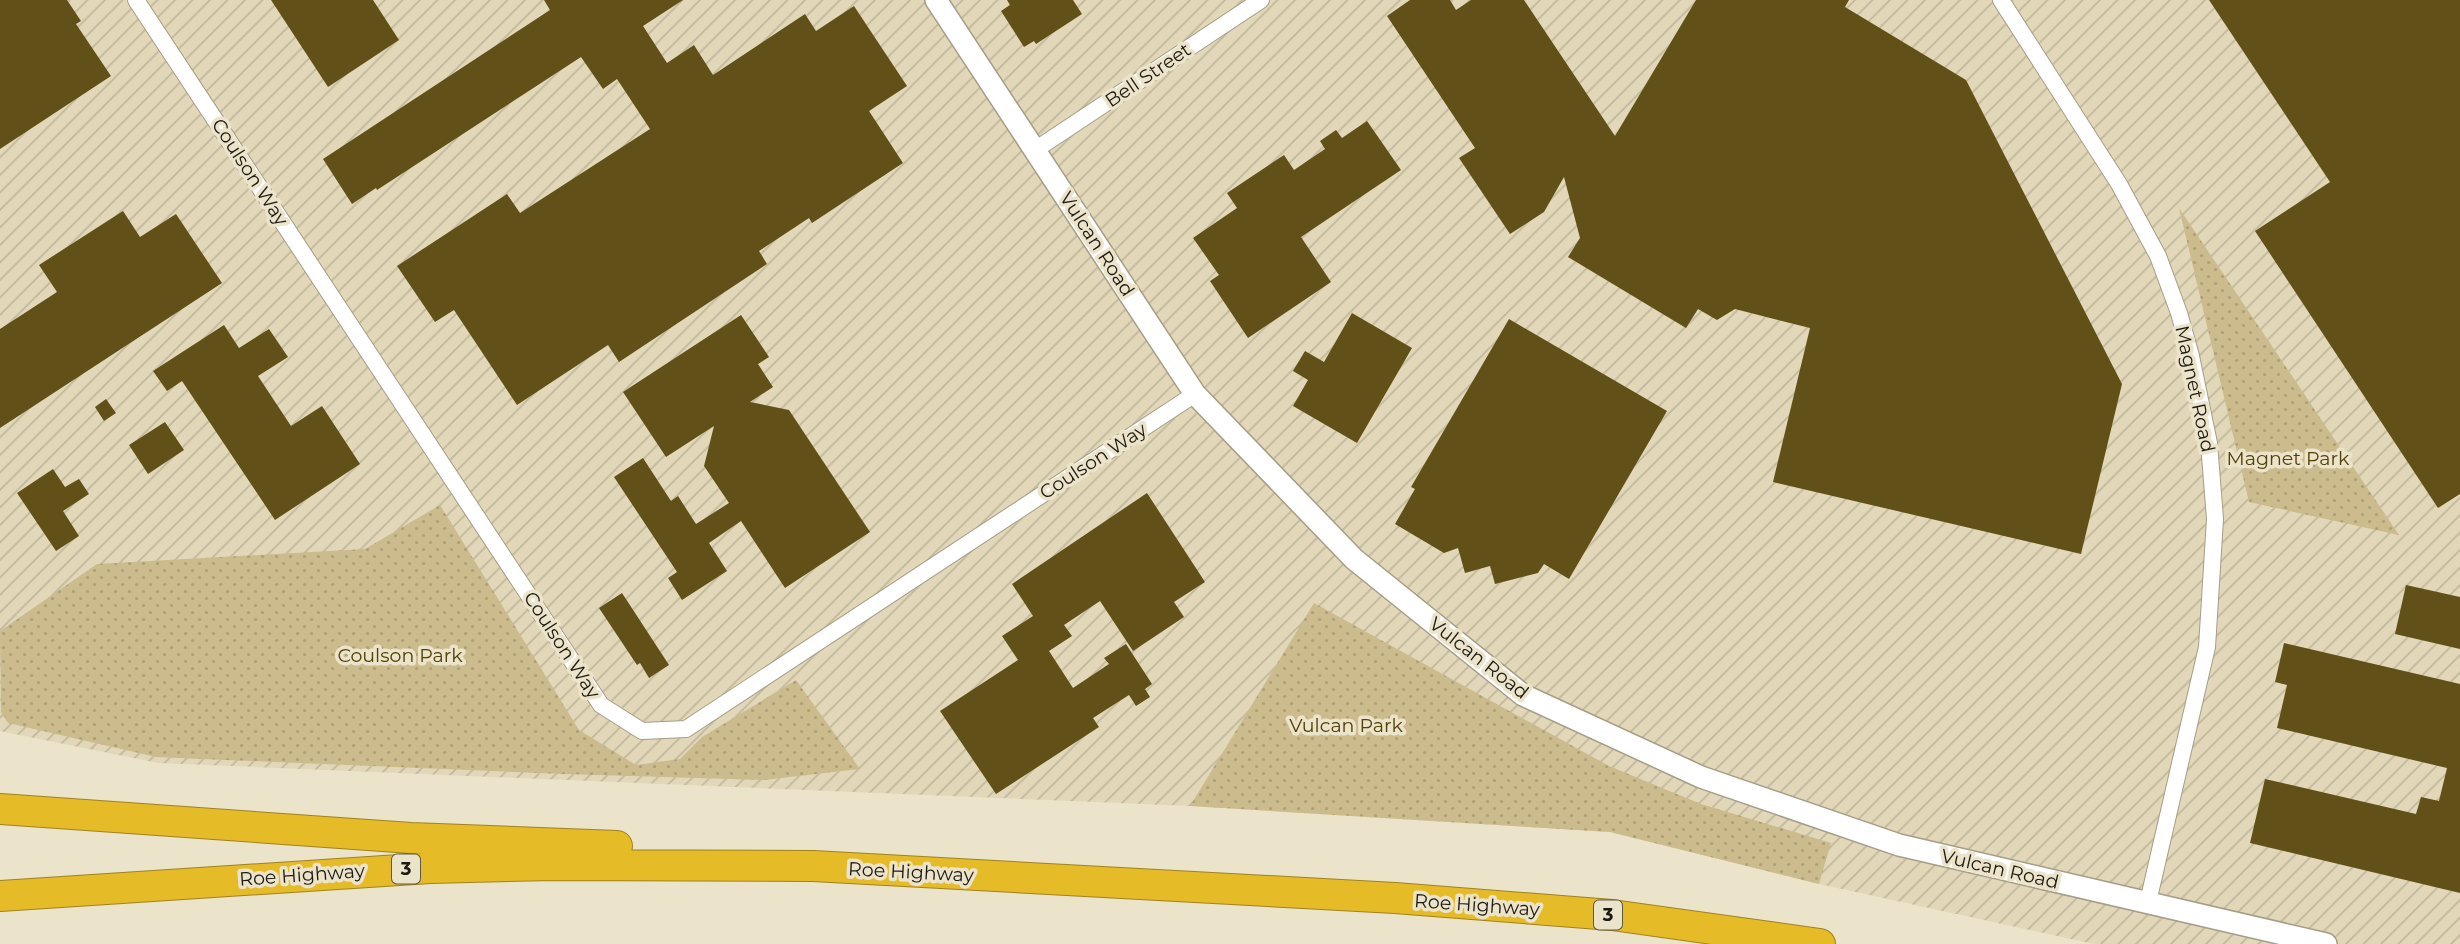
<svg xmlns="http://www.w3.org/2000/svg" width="2460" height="944" font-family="Montserrat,sans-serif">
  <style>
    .industrial { fill: url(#industrial-furrows) }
    .park { fill: url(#park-dots) }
    .building { fill: #615018 }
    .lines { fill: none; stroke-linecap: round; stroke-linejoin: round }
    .minor-casing { stroke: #a59d86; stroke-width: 18 }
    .tertiary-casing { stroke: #a59d86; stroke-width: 24 }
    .motorway-casing { stroke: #9f8220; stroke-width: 32 }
    .minor { stroke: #fff; stroke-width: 16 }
    .tertiary { stroke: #fff; stroke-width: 21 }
    .motorway { stroke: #e6bb28; stroke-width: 30 }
    .labels { text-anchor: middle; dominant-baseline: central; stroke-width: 7; stroke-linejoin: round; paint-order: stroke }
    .shield { fill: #ece3cb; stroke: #5a5648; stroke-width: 2 }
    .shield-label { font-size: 18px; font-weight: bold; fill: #1c1910 }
    .street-label { font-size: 19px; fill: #1c1910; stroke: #ece3cb }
    .park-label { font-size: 19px; fill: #524105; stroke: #ece3cb }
  </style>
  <defs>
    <pattern id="industrial-furrows" width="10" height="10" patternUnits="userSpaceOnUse" patternTransform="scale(1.75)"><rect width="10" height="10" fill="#e2d7b8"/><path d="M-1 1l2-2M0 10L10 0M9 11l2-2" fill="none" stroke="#c1b89d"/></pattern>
    <pattern id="park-dots" width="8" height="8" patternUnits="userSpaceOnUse" patternTransform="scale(1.75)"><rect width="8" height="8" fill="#cbbb8d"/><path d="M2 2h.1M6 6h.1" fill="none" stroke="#aea079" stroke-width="1.8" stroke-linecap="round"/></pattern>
  </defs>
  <rect width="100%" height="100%" fill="#ece3cb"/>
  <path class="industrial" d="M0 0H2460V944H2094L1819 884 1610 832 1190 806 158 763 0 731Z"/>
  <path class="park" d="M2179 208 2399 535 2249 502Z
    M440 505 579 730 636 765 680 759 702 737 796 680 860 769 764 780 563 774 156 757 8 723 1 712 0 631 97 564 365 549Z
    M1314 603 1609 766 1701 804 1831 843 1819 884 1610 832 1190 806Z"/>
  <path class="building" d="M0 0H67L81 21 76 24 111 76 0 149Z
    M271 0H373L399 40 328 87Z
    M544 0H683L643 26 667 63 694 45 713 75 805 14 816 31 854 6 907 86 869 111 903 163 812 223 809 218 759 251 767 264 619 362 608 345 517 405 454 310 435 322 397 266 507 194 520 213 650 129 617 79 603 89 581 57 377 190 376 188 352 204 323 159 550 10Z
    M1007 0H1073L1082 14 1036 44 1034 41 1024 47 1001 11 1010 5Z
    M1410 0H1450L1456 10 1471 0H1524L1615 136 1696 0H1849L1845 7 1966 80 2122 384 2081 554 1773 482 1810 328 1735 309 1717 320 1698 309 1686 328 1568 257 1580 238 1564 177 1544 212 1510 234 1459 158 1475 148 1387 16Z
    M2209 0H2460V494L2438 508 2255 231 2330 182Z
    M1367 121 1401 170 1301 237 1331 282 1248 338 1210 281 1219 275 1193 238 1237 208 1227 193 1284 155 1294 170 1325 149 1320 141 1336 130 1342 138Z
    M123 211 140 237 176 214 222 283 0 428V329L57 292 39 265Z
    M1352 313 1412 348 1357 443 1293 406 1308 380 1293 371 1305 351 1324 362Z
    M741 315 769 357 758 364 773 387 750 402 789 410 870 532 785 588 741 521 709 543 727 571 682 600 668 578 677 572 614 477 643 458 671 501 678 496 696 524 729 503 704 466 714 426 666 457 623 392Z
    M1509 319 1667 411 1569 579 1544 564 1538 573 1495 584 1490 566 1465 573 1458 548 1444 553 1395 524 1415 489 1411 487Z
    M224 325 239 348 269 329 288 357 258 376 291 426 322 406 360 464 275 520 182 381 167 391 153 371Z
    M106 399 116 413 104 421 95 407Z
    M165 422 184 450 148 474 129 445Z
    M53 469 65 487 79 479 89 494 63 511 79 536 56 551 17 493Z
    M1147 493 1205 582 1174 602 1184 617 1133 651 1100 601 1064 625 1072 636 1049 651 1073 688 1109 664 1104 658 1126 644 1152 684 1145 689 1150 697 1136 706 1129 695 1093 718 1099 727 996 794 940 711 1018 660 1002 636 1033 616 1012 584Z
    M2406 585 2460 597V649L2395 634Z
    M622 593 669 665 649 678 640 663 637 665 599 608Z
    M2284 643 2460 684V893L2250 843 2265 779 2416 814 2421 797 2439 801 2447 768 2277 728 2287 685 2275 682Z"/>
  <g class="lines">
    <defs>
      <path id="minor" d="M136 0 601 705 642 731 686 729 1195 394
        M2001 0 2119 184 2158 256 2179 313 2191 356 2209 443 2215 519 2207 647 2148 902
        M1035 150 1261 0"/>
      <path id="tertiary" d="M936 0 1195 394 1354 559 1523 695 1701 777 1899 845 2326 944"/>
      <path id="motorway" d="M0 809 411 838 617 846
        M0 896 430 868 553 865 813 866 1395 898 1612 915 1820 944"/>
    </defs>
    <use href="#minor" class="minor-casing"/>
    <use href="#tertiary" class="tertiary-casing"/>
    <use href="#motorway" class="motorway-casing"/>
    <use href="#minor" class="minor"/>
    <use href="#tertiary" class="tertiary"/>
    <use href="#motorway" class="motorway"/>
  </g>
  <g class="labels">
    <g class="shield">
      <rect x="392" y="854.5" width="28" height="29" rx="5"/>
      <rect x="1594" y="900.5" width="28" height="29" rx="5"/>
    </g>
    <g class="shield-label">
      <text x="406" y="869">3</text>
      <text x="1608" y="915">3</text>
    </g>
    <g class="street-label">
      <text transform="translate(1148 75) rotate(-34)">Bell Street</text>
      <text transform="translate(250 172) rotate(57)">Coulson Way</text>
      <text transform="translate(1097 244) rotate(57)">Vulcan Road</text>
      <text transform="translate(2195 389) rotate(78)">Magnet Road</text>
      <text transform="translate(1093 461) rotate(-33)">Coulson Way</text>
      <text transform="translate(562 645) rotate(57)">Coulson Way</text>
      <text transform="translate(1479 658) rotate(38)">Vulcan Road</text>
      <text transform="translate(2000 869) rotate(13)">Vulcan Road</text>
      <text transform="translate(911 872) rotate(3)">Roe Highway</text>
      <text transform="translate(302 875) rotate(-4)">Roe Highway</text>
      <text transform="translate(1477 905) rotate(4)">Roe Highway</text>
    </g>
    <g class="park-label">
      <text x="2288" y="458">Magnet Park</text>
      <text x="400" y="655">Coulson Park</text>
      <text x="1346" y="725">Vulcan Park</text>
    </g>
  </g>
</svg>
